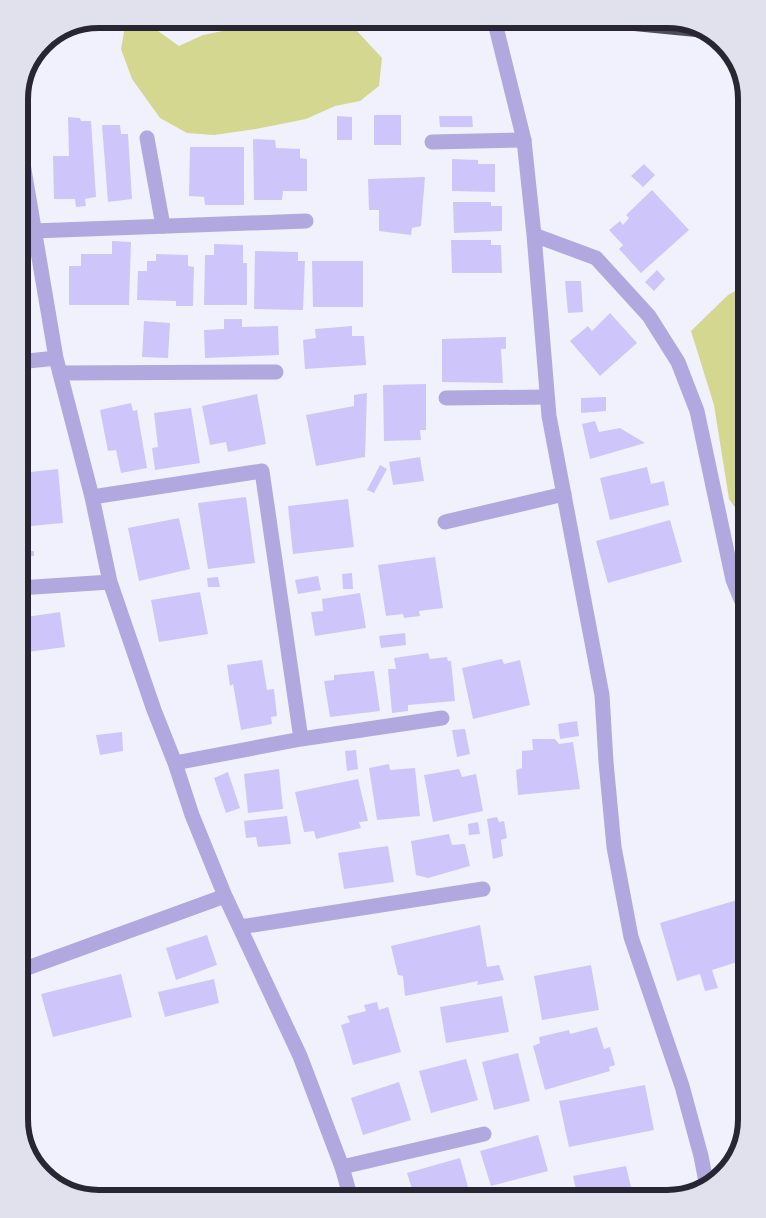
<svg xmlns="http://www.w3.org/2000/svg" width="766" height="1218" font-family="'PT Sans',sans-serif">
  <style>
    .green { fill: #d4d78f }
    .building { fill: #cec6fa }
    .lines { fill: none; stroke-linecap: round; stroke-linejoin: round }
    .service { stroke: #b1a8e0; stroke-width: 15 }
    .minor { stroke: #b1a8e0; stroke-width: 15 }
    .rail { stroke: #4f4d59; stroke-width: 4 }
    .rim { fill: none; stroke: #282632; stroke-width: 6 }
  </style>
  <rect width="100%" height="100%" fill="#f1f0fd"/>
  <path class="green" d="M134 19H151L158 31 179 46 203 35 262 23 357 31 382 58 379 86 360 101 335 106 306 119 256 129 214 135 187 133 160 118 132 79 121 49 126 21Z
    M747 285V524L729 499 714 405 691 331 728 295Z"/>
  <path class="building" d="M374 115H401V145H374Z
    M337 116 352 117V140H337Z
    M439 116H472L473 127H440Z
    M68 117 80 118 81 121H91L96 197 85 199 86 206 76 207 75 199H54L53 156H69Z
    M102 125H120L121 134H128L132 199 108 202Z
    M253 139 275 140 276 148 300 149V158L307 159V191H283L282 200H254Z
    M190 147H244V205H205L204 197 189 196Z
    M452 159 478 160V164H495V192L452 191Z
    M644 164 655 175 643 187 631 176Z
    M425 177 421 226 412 228 411 235 379 231V210H369L368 179Z
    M652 190 689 230 641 273 619 249 623 245 609 230 620 221 623 225 629 218 626 215Z
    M453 202H491V206H502V231L454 233Z
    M451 240H491V245H501L502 273H452Z
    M112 241 131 242 129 305H69V266H81V254H112Z
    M214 244 243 245V263H247V305H204L205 255H214Z
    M255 251 298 252V261H305L303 310 254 309Z
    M156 254 188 255V266L194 267 193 306H176V301L137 300 138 271H147V261H156Z
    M312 261H363V307H313Z
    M657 270 665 279 654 291 645 282Z
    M565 281H581L583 312 568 313Z
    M610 313 637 343 600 376 570 341 588 326 592 331Z
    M224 319H242V327L278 326 279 355 205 358 204 330 224 329Z
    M144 321 170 323 168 358 142 357Z
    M352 326V336H364L366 365 305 369 303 340 316 338 315 329Z
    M506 337V349H501L503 383 442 382V339Z
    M426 384V430H420L421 440 384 441 383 385Z
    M367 393 365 457 316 466 306 415 354 406V395Z
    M257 394 266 444 228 452 226 442 210 445 202 406Z
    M606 397V411L581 413V398Z
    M131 403 133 411 137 410 147 468 121 473 116 450 108 451 100 410Z
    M191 408 200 463 155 470 152 448 158 447 154 413Z
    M595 421 599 432 620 428 645 443 590 459 582 424Z
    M420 457 424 481 393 485 389 462Z
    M380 465 387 469 374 493 367 490Z
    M19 466 21 473 58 469 63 523 31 526 29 508 19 509Z
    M647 467 651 484 664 481 669 505 610 520 600 478Z
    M246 497 255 563 208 569 198 503Z
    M348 499 354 547 293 554 288 506Z
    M179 518 190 569 139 581 128 528Z
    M670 520 682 562 608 583 596 541Z
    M19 551H34V556L20 557Z
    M435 557 443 608 419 611 420 616 404 618 403 614 386 616 378 565Z
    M352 573 353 589H343L342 574Z
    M318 576 321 590 298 594 295 580Z
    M218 577 220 587H208L207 578Z
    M200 592 208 634 159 642 151 600Z
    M360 593 366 628 315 636 311 612 323 611 322 599Z
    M60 612 65 647 20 653 19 618Z
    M405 633 406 645 381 648 379 636Z
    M428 653 430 659 447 657 448 661H451L455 701 408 705V711L392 713 388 669H396L394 658Z
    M502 659 504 664 520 660 530 705 473 719 462 668Z
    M262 660 267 690 274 689 277 716 271 717 272 724 241 730 233 684 230 686 227 665Z
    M374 671 380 711 330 717 324 681 334 680V675Z
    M577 721 579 736 560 739 558 724Z
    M465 729 470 754 457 757 452 730Z
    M122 732 123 751 100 755 96 735Z
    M532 739H555L559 744 573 742 580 789 518 795 516 770 522 768V751L533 750Z
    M356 750 358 769 347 771 345 751Z
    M389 764 390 770 415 768 420 816 377 820 369 768Z
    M279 769 283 809 248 813 244 774Z
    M459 769 462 777 476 774 483 811 433 822 424 775Z
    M228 772 240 808 226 813 214 778Z
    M358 779 368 821 359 822 361 828 316 839 314 831 304 832 295 792Z
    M287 816 291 844 258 847 256 837 246 838 244 821Z
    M497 817 499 822 504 821 507 838 501 840 503 856 493 859 487 819Z
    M478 822 480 834 469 835 468 824Z
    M449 834 452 845 465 844 470 866 428 878 416 875 411 841Z
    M388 846 394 882 344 889 338 853Z
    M747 897V959L712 970 718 988 705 991 700 974 677 981 660 923Z
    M480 925 487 967 499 965 504 980 477 985 478 981 405 996 403 976 398 975 391 946Z
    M207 935 217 965 176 980 166 948Z
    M591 965 599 1010 542 1020 534 976Z
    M121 974 132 1017 53 1037 41 994Z
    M214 979 219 1003 165 1017 158 992Z
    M502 996 509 1032 446 1043 440 1007Z
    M377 1002 379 1010 388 1007 401 1052 353 1065 341 1025 350 1022 347 1016 366 1011 364 1005Z
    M597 1027 604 1049 610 1047 615 1065 609 1067 610 1071 545 1090 533 1046 540 1043 539 1037 569 1030 570 1034Z
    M518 1053 530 1101 494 1110 482 1062Z
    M466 1059 478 1100 431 1113 419 1071Z
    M399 1082 411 1120 363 1135 351 1098Z
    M645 1085 654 1130 569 1147 559 1101Z
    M538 1135 548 1171 491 1186 480 1151Z
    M460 1158 470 1194 451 1199H415L407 1173Z
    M626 1166 634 1199H578L573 1176Z
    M494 1191 496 1199H483L482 1194Z"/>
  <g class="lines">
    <path class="service" d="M147 138 163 226
      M432 142 524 140
      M60 373 276 372
      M446 398 547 397
      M445 522 564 494
      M240 927 483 889
      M342 1167 484 1134"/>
    <path class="minor" d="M494 19 524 140 534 235 549 416 602 695 606 762 614 847 631 937 682 1086 701 1156 707 1187
      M19 140 56 358 92 497 110 582 154 710 175 763 192 815 225 896 300 1056 342 1167 351 1199
      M19 216 33 231 306 221
      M534 235 596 258 649 316 678 362 697 411 733 580 747 614
      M19 362 56 358
      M92 497 262 471 301 739
      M19 588 110 582
      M175 763 301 739 442 718
      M19 971 225 896"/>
    <path class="rail" d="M532 19 716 37"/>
  </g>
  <path d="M0 0H766V1218H0ZM99 28H667A71 71 0 0 1 738 99V1119A71 71 0 0 1 667 1190H99A71 71 0 0 1 28 1119V99A71 71 0 0 1 99 28Z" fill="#e1e0ed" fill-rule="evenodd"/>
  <path class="rim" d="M99 28H667A71 71 0 0 1 738 99V1119A71 71 0 0 1 667 1190H99A71 71 0 0 1 28 1119V99A71 71 0 0 1 99 28Z"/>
</svg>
